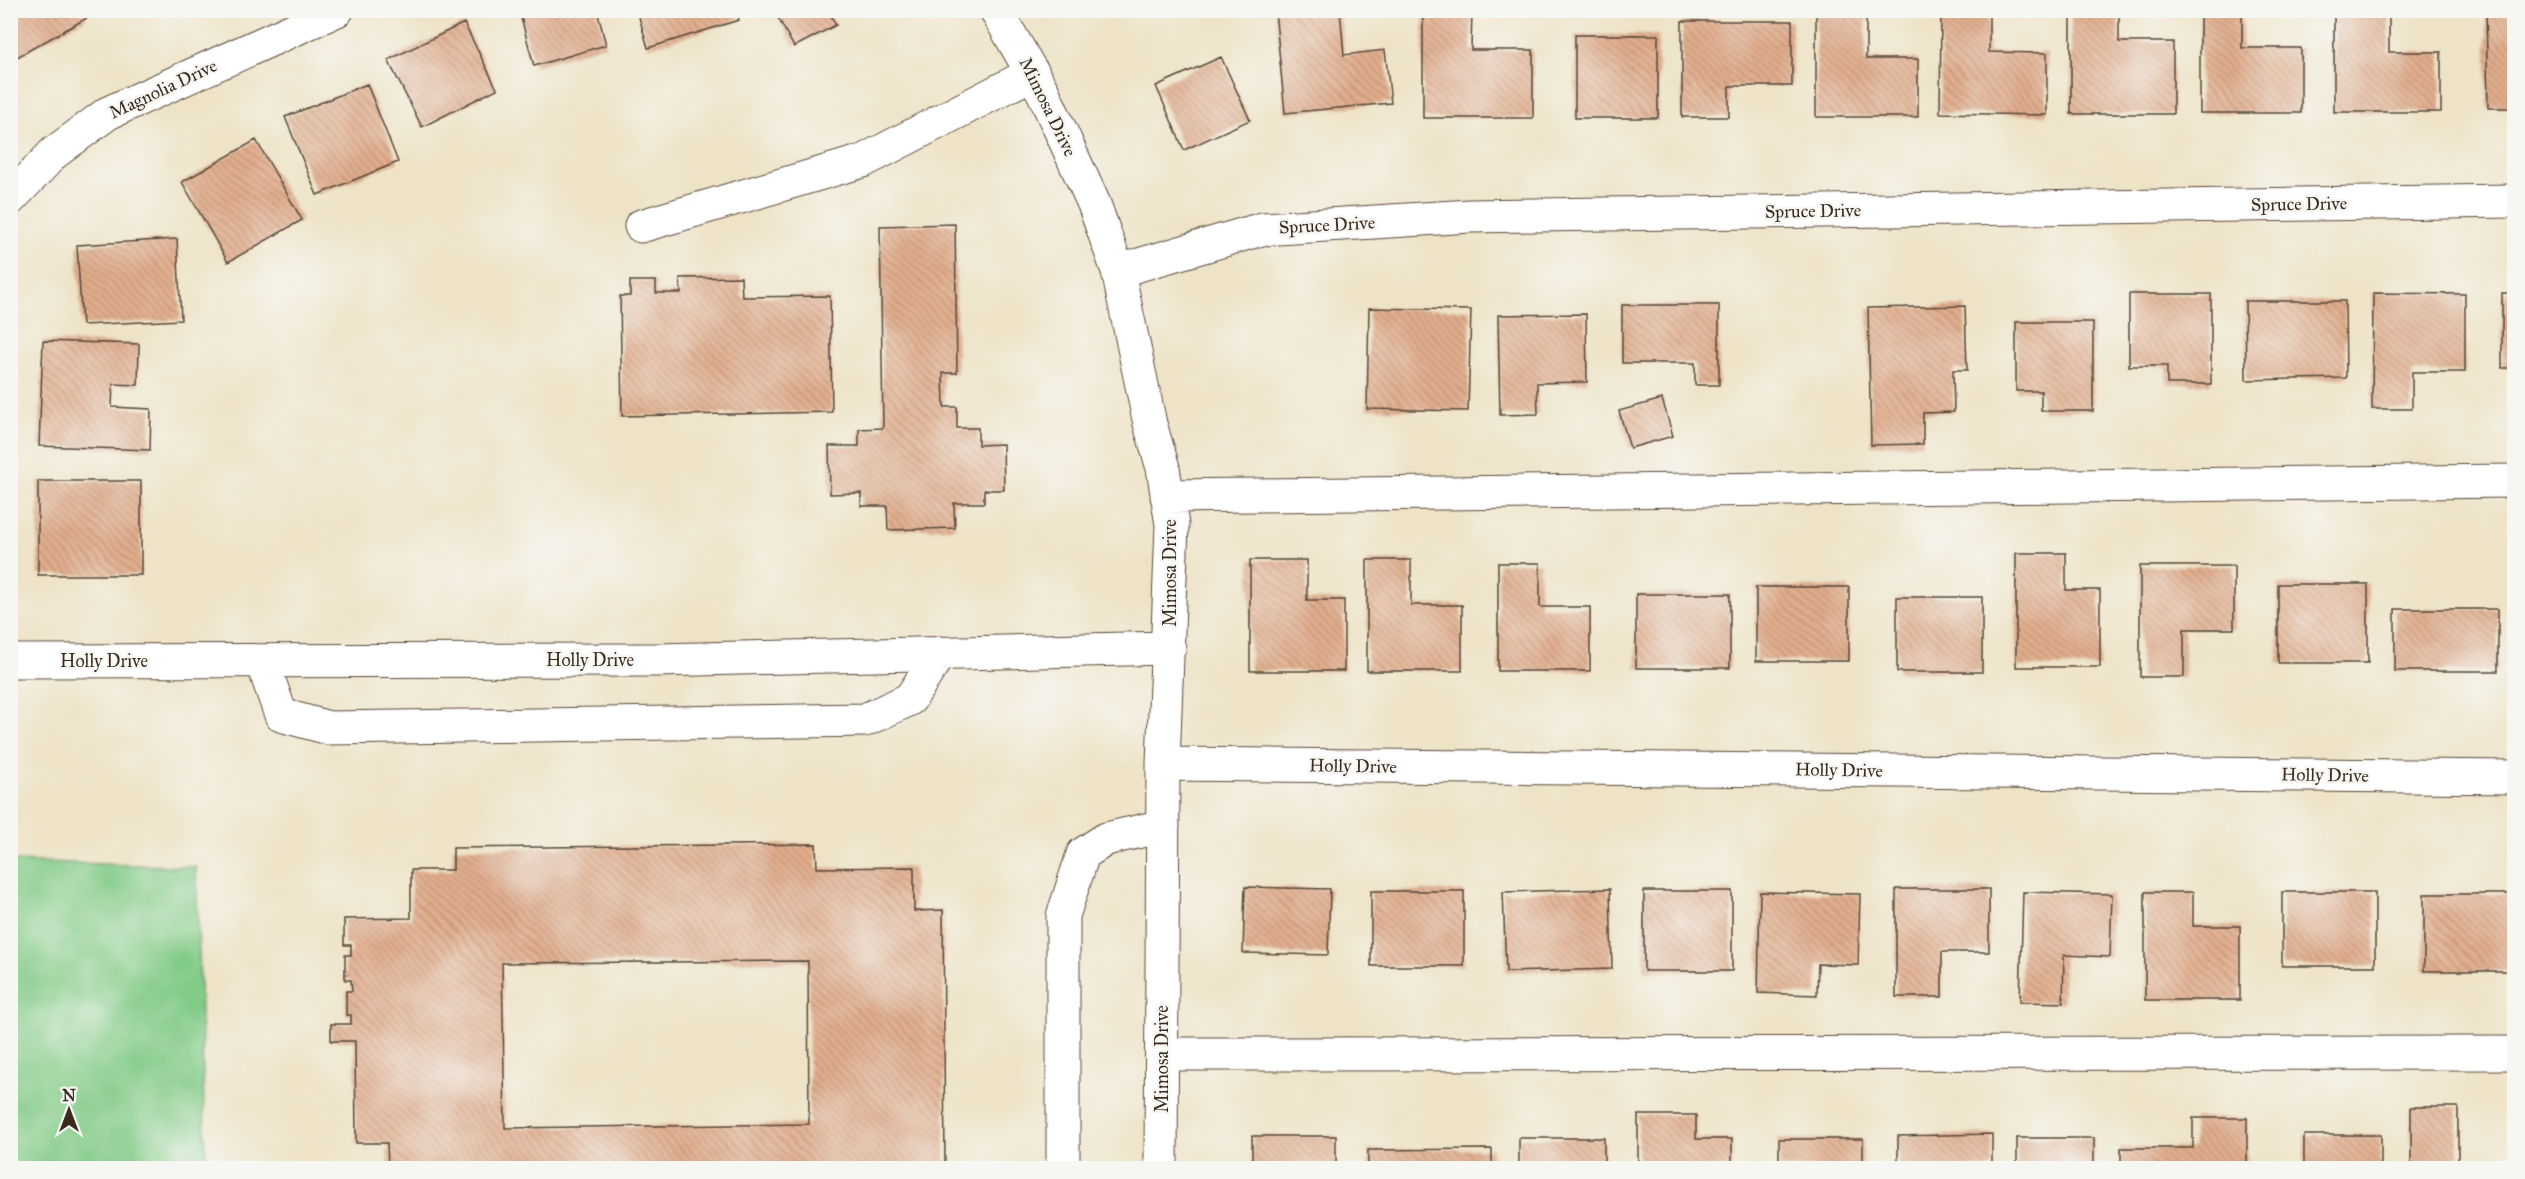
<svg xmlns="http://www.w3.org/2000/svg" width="2525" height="1179" font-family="'IM FELL Great Primer',serif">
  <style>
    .garden { fill: #82cb87; stroke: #5e7a52; stroke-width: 1.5 }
    .building { fill: url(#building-back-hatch); fill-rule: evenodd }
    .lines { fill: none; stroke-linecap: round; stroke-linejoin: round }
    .minor-casing { stroke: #564637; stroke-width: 35 }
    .minor { stroke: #fff; stroke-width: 33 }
    .labels { text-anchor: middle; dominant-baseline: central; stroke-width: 5; stroke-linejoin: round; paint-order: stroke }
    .street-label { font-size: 18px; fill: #3b2a1e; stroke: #f6f6f2 }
  </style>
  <defs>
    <pattern id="building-back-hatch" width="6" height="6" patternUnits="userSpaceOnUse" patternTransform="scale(1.5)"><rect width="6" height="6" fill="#e2ae8d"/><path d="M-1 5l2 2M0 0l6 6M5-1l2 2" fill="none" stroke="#b88e73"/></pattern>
  </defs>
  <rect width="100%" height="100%" fill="#f6f6f2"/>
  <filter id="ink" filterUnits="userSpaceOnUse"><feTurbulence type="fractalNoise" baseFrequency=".0167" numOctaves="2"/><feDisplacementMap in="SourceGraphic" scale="12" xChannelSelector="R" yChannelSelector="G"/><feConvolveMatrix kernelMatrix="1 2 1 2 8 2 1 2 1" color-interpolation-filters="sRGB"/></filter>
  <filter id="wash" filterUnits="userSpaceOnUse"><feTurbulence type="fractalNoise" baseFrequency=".008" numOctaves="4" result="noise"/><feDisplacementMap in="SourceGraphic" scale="24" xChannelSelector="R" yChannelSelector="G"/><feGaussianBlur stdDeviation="1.35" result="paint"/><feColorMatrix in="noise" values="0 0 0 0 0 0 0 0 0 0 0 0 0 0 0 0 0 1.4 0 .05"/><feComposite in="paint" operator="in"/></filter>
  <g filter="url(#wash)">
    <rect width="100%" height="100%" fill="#eee3c7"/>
    <path class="garden" d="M11 861 196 867 206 1164 203 1168H11Z"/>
    <g id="blocks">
      <path class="building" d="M10 10H82L87 18 10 61Z
        M519 10H597L606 45 534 66Z
        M637 10H736L739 20 648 48Z
        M774 10H828L836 25 794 47Z
        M1275 10H1340L1344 55 1385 50 1391 103 1285 113Z
        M1423 10H1472L1471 50H1533V118H1423Z
        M1816 10H1866V59H1918V117H1816Z
        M1941 10H1989V52L2047 53V115L1940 113Z
        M2071 10H2119V42H2173V114H2071Z
        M2200 10H2242V48H2301V113H2200Z
        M2334 10H2389V52H2441V112H2334Z
        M2486 10H2514V108H2488Z
        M1682 21H1792V86H1729V117H1682Z
        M464 23 497 89 422 127 388 60Z
        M1575 35H1658V118H1575Z
        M1221 57 1250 120 1184 150 1156 86Z
        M367 84 398 162 317 195 285 117Z
        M256 140 302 220 228 262 182 182Z
        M955 224 957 373H943L944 407H957V428H978V445L1003 444 1004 490H984V503H954L955 528 888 530 887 506H861V493L830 494 829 446H859V429L883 428 880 226Z
        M177 239 181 320 82 325 77 245Z
        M741 277 742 297 830 296 832 412 622 416 620 296H630V281H656V293H681L680 278Z
        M2373 293 2465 294V372H2412V409H2372Z
        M2502 293H2514V368H2502Z
        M2129 294H2211V384H2167V366H2129Z
        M2245 301H2345L2346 378 2246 380Z
        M1622 305H1719V385H1695V363H1622Z
        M1965 306 1967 370H1953L1954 412 1923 413V444L1871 445 1868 308Z
        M1369 308 1471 310 1468 411 1367 409Z
        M1586 314 1587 382 1537 383 1538 414 1500 415 1498 315Z
        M2016 322H2093V411H2041V391H2016Z
        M43 341 139 344 138 385 113 384 112 407 151 409 150 450 39 446Z
        M1662 399 1673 436 1630 448 1619 411Z
        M38 481H141V575H38Z
        M2016 553H2066V590H2100V667H2016Z
        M1250 560H1307V600H1344V671H1250Z
        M1367 560H1411V605H1462V671H1367Z
        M1498 563H1540V607H1590V671H1498Z
        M2140 566H2234V629H2184V677H2140Z
        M2278 584H2368V663H2278Z
        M1756 587H1849V661H1756Z
        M1636 594H1730V668H1636Z
        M1897 597H1982V672H1897Z
        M2395 609H2498V671H2395Z
        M816 844 817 868 914 867V911L943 910 945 1168H388L387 1143H356L355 1041H331V1024H351V1015H346V991H352L351 980H345V955H351V945H344V919L411 918V870H453V848ZM808 961 809 1124 505 1128 502 963Z
        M1245 887 1330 889 1328 955 1243 953Z
        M1610 889 1612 969 1506 972 1503 892Z
        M1896 889H1989V952H1942V997H1896Z
        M1371 891H1464V966H1371Z
        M1644 891H1732V971H1644Z
        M1760 892 1860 894 1858 965 1818 964 1817 995 1758 993Z
        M2023 892 2112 894 2110 957 2064 955 2063 1003 2020 1002Z
        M2145 892H2193V926H2240V1000H2145Z
        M2282 892H2375V966H2282Z
        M2424 894H2514V971H2424Z
        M2411 1107H2458V1166H2506V1168H2411Z
        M1638 1115H1696V1139H1732V1168H1638Z
        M2193 1118H2247V1168H2121V1148H2193Z
        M1992 1134V1168H1898V1136Z
        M2304 1135H2381V1168H2304Z
        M1252 1136H1336V1168H1252Z
        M1519 1138H1604V1168H1519Z
        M2017 1138H2094V1168H2017Z
        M1779 1139H1863V1168H1779Z
        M1492 1149V1168H1368V1150Z"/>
    </g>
  </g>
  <g filter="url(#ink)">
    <use href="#blocks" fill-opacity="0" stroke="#564637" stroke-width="1.5"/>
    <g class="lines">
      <defs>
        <path id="minor" d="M996 10 1043 92 1094 204 1118 271 1150 424 1163 468 1172 525 1163 764 1161 1168
          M10 199 54 153 108 113 337 10
          M641 226 863 161 1033 73
          M1118 271 1262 229 1470 216 2514 201
          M1167 496 2514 481
          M10 661 658 660 1169 648
          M262 661 281 715 329 728 865 720 910 699 940 653
          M1163 764 2514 777
          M1162 1054 2514 1053
          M1063 1168V916L1083 854 1106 839 1163 826"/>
      </defs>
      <use href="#minor" class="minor-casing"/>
      <use href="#minor" class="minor"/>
    </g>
  </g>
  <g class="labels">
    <g class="street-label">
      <text transform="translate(163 89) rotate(-25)">Magnolia Drive</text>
      <text transform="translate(1048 107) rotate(64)">Mimosa Drive</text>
      <text transform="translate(2299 204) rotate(-1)">Spruce Drive</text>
      <text transform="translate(1813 211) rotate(-1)">Spruce Drive</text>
      <text transform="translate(1327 225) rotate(-3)">Spruce Drive</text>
      <text transform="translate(1170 573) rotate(-90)">Mimosa Drive</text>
      <text x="590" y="660">Holly Drive</text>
      <text x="104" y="661">Holly Drive</text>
      <text transform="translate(1353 766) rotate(1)">Holly Drive</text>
      <text transform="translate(1839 770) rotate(1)">Holly Drive</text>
      <text transform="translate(2325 775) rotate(1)">Holly Drive</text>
      <text transform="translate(1162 1059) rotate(-90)">Mimosa Drive</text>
    </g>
  </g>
  <rect width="2525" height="1179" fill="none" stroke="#f6f6f2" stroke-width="36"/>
  <g transform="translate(69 1110)" stroke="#f6f6f2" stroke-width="4.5" paint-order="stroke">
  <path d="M0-4.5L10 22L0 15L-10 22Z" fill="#3b2a1e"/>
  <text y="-9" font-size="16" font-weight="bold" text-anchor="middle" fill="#3b2a1e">N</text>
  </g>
</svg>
